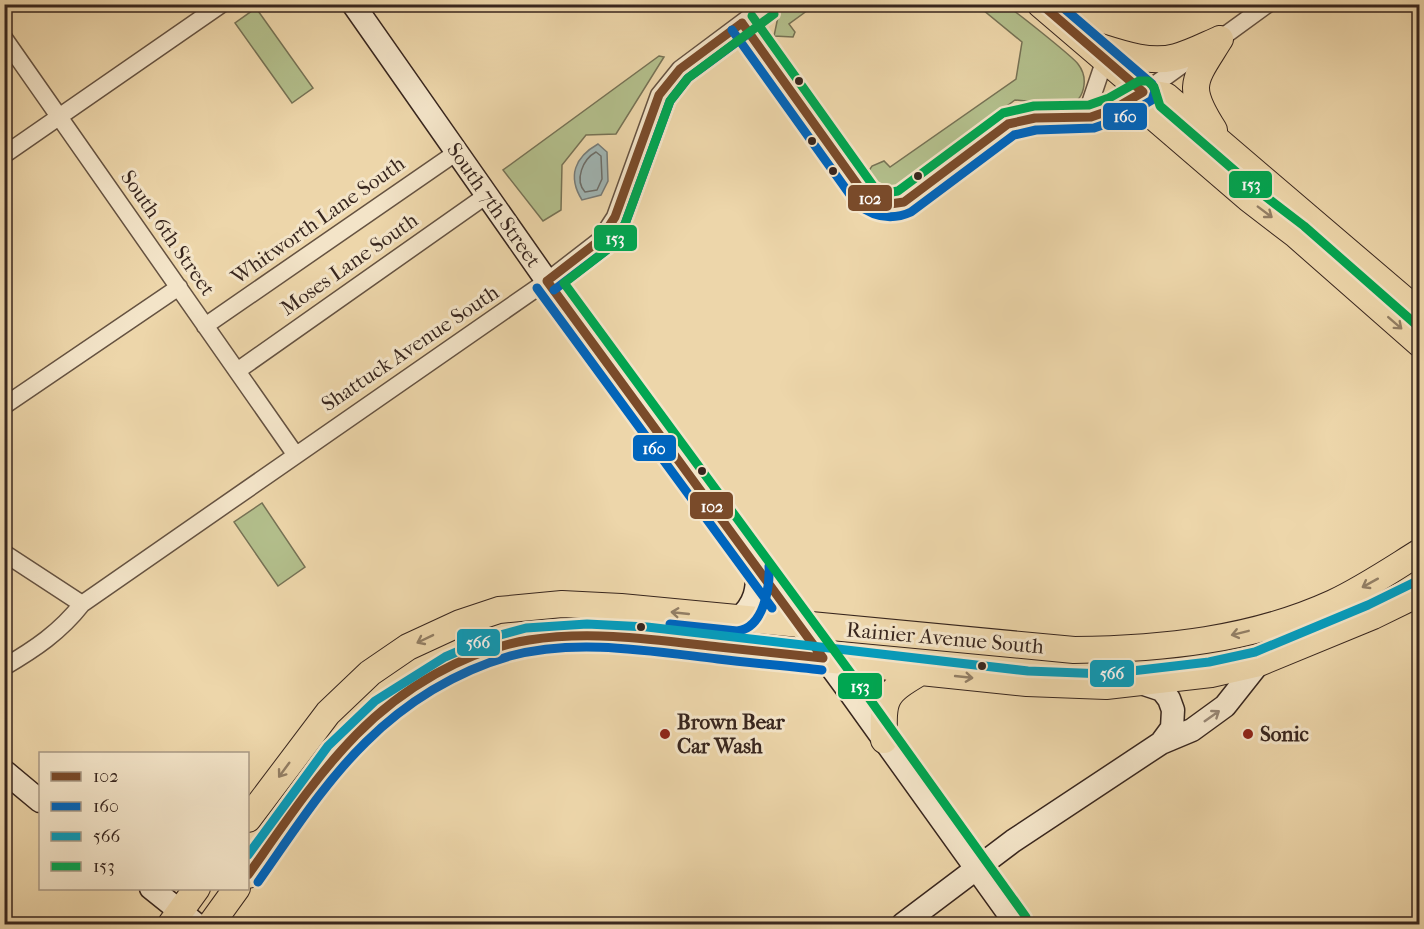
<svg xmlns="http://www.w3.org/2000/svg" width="1424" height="929" font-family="'IM FELL French Canon',serif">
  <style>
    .green { fill: #b3bf8c; stroke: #767255; stroke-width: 1.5 }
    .water { fill: #a0b6b5; stroke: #767c79; stroke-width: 1.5 }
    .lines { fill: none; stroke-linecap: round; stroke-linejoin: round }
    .shore { stroke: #6c6e6a; stroke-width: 1.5 }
    .street-casing { stroke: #655241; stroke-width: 19 }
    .secondary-casing { stroke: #38261e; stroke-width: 25 }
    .primary-casing { stroke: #38261e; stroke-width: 28 }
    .street { stroke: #f3e4c8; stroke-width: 16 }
    .secondary { stroke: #f3e4c8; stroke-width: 22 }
    .primary { stroke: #edd6aa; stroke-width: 26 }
    .bus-1-casing { stroke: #f3e4c8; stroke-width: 14 }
    .bus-2-casing { stroke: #f3e4c8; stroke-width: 14 }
    .bus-3-casing { stroke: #f3e4c8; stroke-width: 14 }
    .bus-4-casing { stroke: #f3e4c8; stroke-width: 14 }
    .bus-1 { stroke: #7a4b2a; stroke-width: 9 }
    .bus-2 { stroke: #0065bd; stroke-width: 9 }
    .bus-3 { stroke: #069cbc; stroke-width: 9 }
    .bus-4 { stroke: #00a651; stroke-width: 9 }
    .oneway { stroke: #927e64 }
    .oneway2 { stroke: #968573 }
    .bus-dot { fill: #38261e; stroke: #f3e4c8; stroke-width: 2 }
    .poi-dot { fill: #8f2418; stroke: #f3e4c8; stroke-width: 2 }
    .labels { text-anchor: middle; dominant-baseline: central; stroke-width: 6; stroke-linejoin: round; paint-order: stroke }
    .street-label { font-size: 21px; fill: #38261e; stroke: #f3e4c8 }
    .poi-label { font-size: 21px; font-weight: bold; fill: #38261e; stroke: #f3e4c8; text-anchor: start }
    .line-badge { stroke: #f3e4c8; stroke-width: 2 }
    .badge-label { font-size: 16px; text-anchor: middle; font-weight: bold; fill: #fff }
  </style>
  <rect width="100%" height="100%" fill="#edd6aa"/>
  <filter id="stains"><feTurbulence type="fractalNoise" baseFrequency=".00333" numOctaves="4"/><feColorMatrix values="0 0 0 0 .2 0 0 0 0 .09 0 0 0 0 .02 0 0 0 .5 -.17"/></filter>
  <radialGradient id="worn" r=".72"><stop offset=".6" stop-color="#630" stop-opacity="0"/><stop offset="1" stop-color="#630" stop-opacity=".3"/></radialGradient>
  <path class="green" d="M792 4 815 5 789 24 795 32 793 37 774 36 779 12Z
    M977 5C985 4 998 2 1005 5 1011 7 1074 58 1078 64 1089 78 1085 102 1067 105L1015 100 895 188C883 189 872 184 868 172L872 166 884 161 890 167 1016 79 1022 42Z
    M256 8 313 88 292 103 235 23Z
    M659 56 664 57 616 134 586 135 562 165 561 210 543 221 503 170Z
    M262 503 305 567 278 586 234 522Z"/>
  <path class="water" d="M598 144 607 152 608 181 601 195 582 200C567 176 575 157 598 144Z"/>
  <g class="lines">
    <path class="shore" d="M596 152 601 156 602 179 597 190 585 192C574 180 583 159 596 152Z"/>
    <defs>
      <path id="street" d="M742 23 865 195C878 206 888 208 904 202L1008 124C1033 112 1060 122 1086 117 1126 111 1159 80 1192 58
        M4 38 295 454
        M1213 44 1268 4
        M1085 118 1105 59
        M4 155 222 4
        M205 326 457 152
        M237 371 487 195
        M4 406 179 287
        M4 553 82 604
        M4 667C35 649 60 632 82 604L547 281 600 240 615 217 659 95 680 69 767 4"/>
      <path id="secondary" d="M353 4 547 281 851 694 1016 924
        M738 619C756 604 758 588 757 566
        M1161 743 1192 730 1225 706 1259 663
        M4 771 40 801
        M151 888 196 924
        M903 924 1013 841 1161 743 1172 728 1173 710 1169 699 1162 690 1141 683"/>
      <path id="primary" d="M1040 4 1143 92 1166 96 1420 313
        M1097 46C1122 54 1150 64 1176 57 1191 53 1206 45 1220 39
        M1143 92 1149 113 1249 199 1296 235 1420 344
        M1214 130C1185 85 1194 81 1220 39
        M884 740C883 698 883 694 921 672
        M248 819 328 713 370 673 408 647 460 623 499 610 562 604 621 607 1074 650C1162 649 1252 640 1333 603 1363 589 1391 570 1420 552
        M248 875 336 755 382 710 451 667 494 649 528 640 588 636 646 639 869 664 921 672 1027 683 1106 686 1211 674 1259 663 1373 616 1420 593
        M171 924 197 888
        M211 924 237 888"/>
    </defs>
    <use href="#street" class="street-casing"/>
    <use href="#secondary" class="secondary-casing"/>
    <use href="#primary" class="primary-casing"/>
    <use href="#street" class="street"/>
    <use href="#secondary" class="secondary"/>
    <use href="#primary" class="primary"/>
    <defs>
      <path id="bus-1" d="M1041 4 1143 92
        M742 23 865 195 883 205 904 202 1008 124 1035 118 1091 117 1114 109 1143 92
        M547 281 823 658
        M547 281 600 240 615 217 659 95 680 69 742 23
        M248 875C282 827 315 777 356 735 401 689 465 650 529 640 592 630 657 640 719 647 754 651 788 654 823 658"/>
      <path id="bus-2" d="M732 30 856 203C873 217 891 221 911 212L1014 135 1036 130 1094 128 1120 119 1152 100 1155 91 1152 84 1059 4
        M537 288 772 608
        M554 290 608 249 625 224 670 101 688 78 749 33
        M670 624 737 631C764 628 770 587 769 566
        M258 882C292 834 324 783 366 742 405 703 456 671 510 656 576 638 650 651 718 659 752 663 787 666 822 670"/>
      <path id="bus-3" d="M248 855 328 746 375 701 445 657 489 638 526 628 587 624 647 627 1028 671 1106 674 1209 662 1255 652 1368 605 1415 582"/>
      <path id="bus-4" d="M774 14 688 78 670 101 625 224 608 249 564 283 861 687 1026 917
        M752 16 874 187 886 193 898 191 1003 113 1034 106 1089 105 1109 98 1139 81H1148L1154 87 1160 106 1257 190 1304 226 1420 328"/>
    </defs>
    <use href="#bus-1" class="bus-1-casing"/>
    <use href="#bus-2" class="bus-2-casing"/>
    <use href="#bus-3" class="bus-3-casing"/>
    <use href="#bus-4" class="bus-4-casing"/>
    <use href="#bus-1" class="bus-1"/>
    <use href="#bus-2" class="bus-2"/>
    <use href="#bus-3" class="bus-3"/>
    <use href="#bus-4" class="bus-4"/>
  </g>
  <defs><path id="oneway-shaft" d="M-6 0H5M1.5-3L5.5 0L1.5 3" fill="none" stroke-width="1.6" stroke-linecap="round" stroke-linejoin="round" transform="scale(1.5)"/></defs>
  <g class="oneway">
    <use href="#oneway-shaft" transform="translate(1265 212) rotate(37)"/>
    <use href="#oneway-shaft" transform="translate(1395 323) rotate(41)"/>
    <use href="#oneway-shaft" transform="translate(1370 583) rotate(151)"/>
    <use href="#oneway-shaft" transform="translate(680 613) rotate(-174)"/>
    <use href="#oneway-shaft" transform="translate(1240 633) rotate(166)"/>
    <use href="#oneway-shaft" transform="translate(425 639) rotate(154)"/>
    <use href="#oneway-shaft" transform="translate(964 677) rotate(6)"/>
    <use href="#oneway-shaft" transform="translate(284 770) rotate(126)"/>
  </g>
  <use class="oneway2" href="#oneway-shaft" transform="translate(1212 716) rotate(-35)"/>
  <g class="bus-dot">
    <circle cx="799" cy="81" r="5"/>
    <circle cx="812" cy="141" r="5"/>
    <circle cx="833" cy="171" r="5"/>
    <circle cx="918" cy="176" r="5"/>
    <circle cx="702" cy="471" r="5"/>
    <circle cx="641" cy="627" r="5"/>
    <circle cx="982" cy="666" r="5"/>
  </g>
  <g class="poi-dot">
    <circle cx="665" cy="734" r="6"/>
    <circle cx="1248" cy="734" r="6"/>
  </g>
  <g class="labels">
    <g class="street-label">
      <text transform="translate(494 205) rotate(55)">South 7th Street</text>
      <text transform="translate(318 220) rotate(-35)">Whitworth Lane South</text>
      <text transform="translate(168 233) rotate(55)">South 6th Street</text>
      <text transform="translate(349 264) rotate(-35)">Moses Lane South</text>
      <text transform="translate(410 348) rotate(-34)">Shattuck Avenue South</text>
      <text transform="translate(945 638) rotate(5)">Rainier Avenue South</text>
    </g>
    <g class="poi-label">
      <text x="677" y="722">Brown Bear<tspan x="677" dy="24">Car Wash</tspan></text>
      <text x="1260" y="734">Sonic</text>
    </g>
  </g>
  <g class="line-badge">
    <rect x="1102" y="102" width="46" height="29" rx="6" fill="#0065bd"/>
    <rect x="1228" y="170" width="45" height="29" rx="6" fill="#00a651"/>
    <rect x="847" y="184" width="46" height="28" rx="6" fill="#7a4b2a"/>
    <rect x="593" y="224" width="45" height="28" rx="6" fill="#00a651"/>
    <rect x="632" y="434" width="45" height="28" rx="6" fill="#0065bd"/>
    <rect x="689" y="491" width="45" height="29" rx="6" fill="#7a4b2a"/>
    <rect x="456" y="628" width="45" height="29" rx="6" fill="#069cbc"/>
    <rect x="1089" y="659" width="46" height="29" rx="6" fill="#069cbc"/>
    <rect x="837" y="672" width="46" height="28" rx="6" fill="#00a651"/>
  </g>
  <g class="badge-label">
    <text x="1125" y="122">160</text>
    <text x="1251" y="190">153</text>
    <text x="870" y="204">102</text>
    <text x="615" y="244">153</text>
    <text x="654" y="454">160</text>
    <text x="712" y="512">102</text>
    <text x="478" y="648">566</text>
    <text x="1112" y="679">566</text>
    <text x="860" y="692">153</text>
  </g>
  <rect width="1424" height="929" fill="none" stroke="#edd6aa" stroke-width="24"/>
  <rect x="6" y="6" width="1412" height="917" fill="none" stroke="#38261e" stroke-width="3"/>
  <rect x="12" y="12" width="1400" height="905" fill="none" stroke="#38261e" stroke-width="1.5"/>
  <rect x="39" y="752" width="210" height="138" fill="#f3e4c8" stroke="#a89884" stroke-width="1.5"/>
  <rect x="51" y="772" width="30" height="9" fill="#7a4b2a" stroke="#a89884" stroke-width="1.5"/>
  <text x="93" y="782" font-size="18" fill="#38261e">102</text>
  <rect x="51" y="802" width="30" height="9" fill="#0065bd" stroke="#a89884" stroke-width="1.5"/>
  <text x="93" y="812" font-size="18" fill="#38261e">160</text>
  <rect x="51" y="832" width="30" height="9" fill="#069cbc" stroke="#a89884" stroke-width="1.5"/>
  <text x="93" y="842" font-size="18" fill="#38261e">566</text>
  <rect x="51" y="862" width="30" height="9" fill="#00a651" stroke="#a89884" stroke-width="1.5"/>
  <text x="93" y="872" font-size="18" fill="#38261e">153</text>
  <rect width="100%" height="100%" filter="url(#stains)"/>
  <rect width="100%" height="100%" fill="url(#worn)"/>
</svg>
